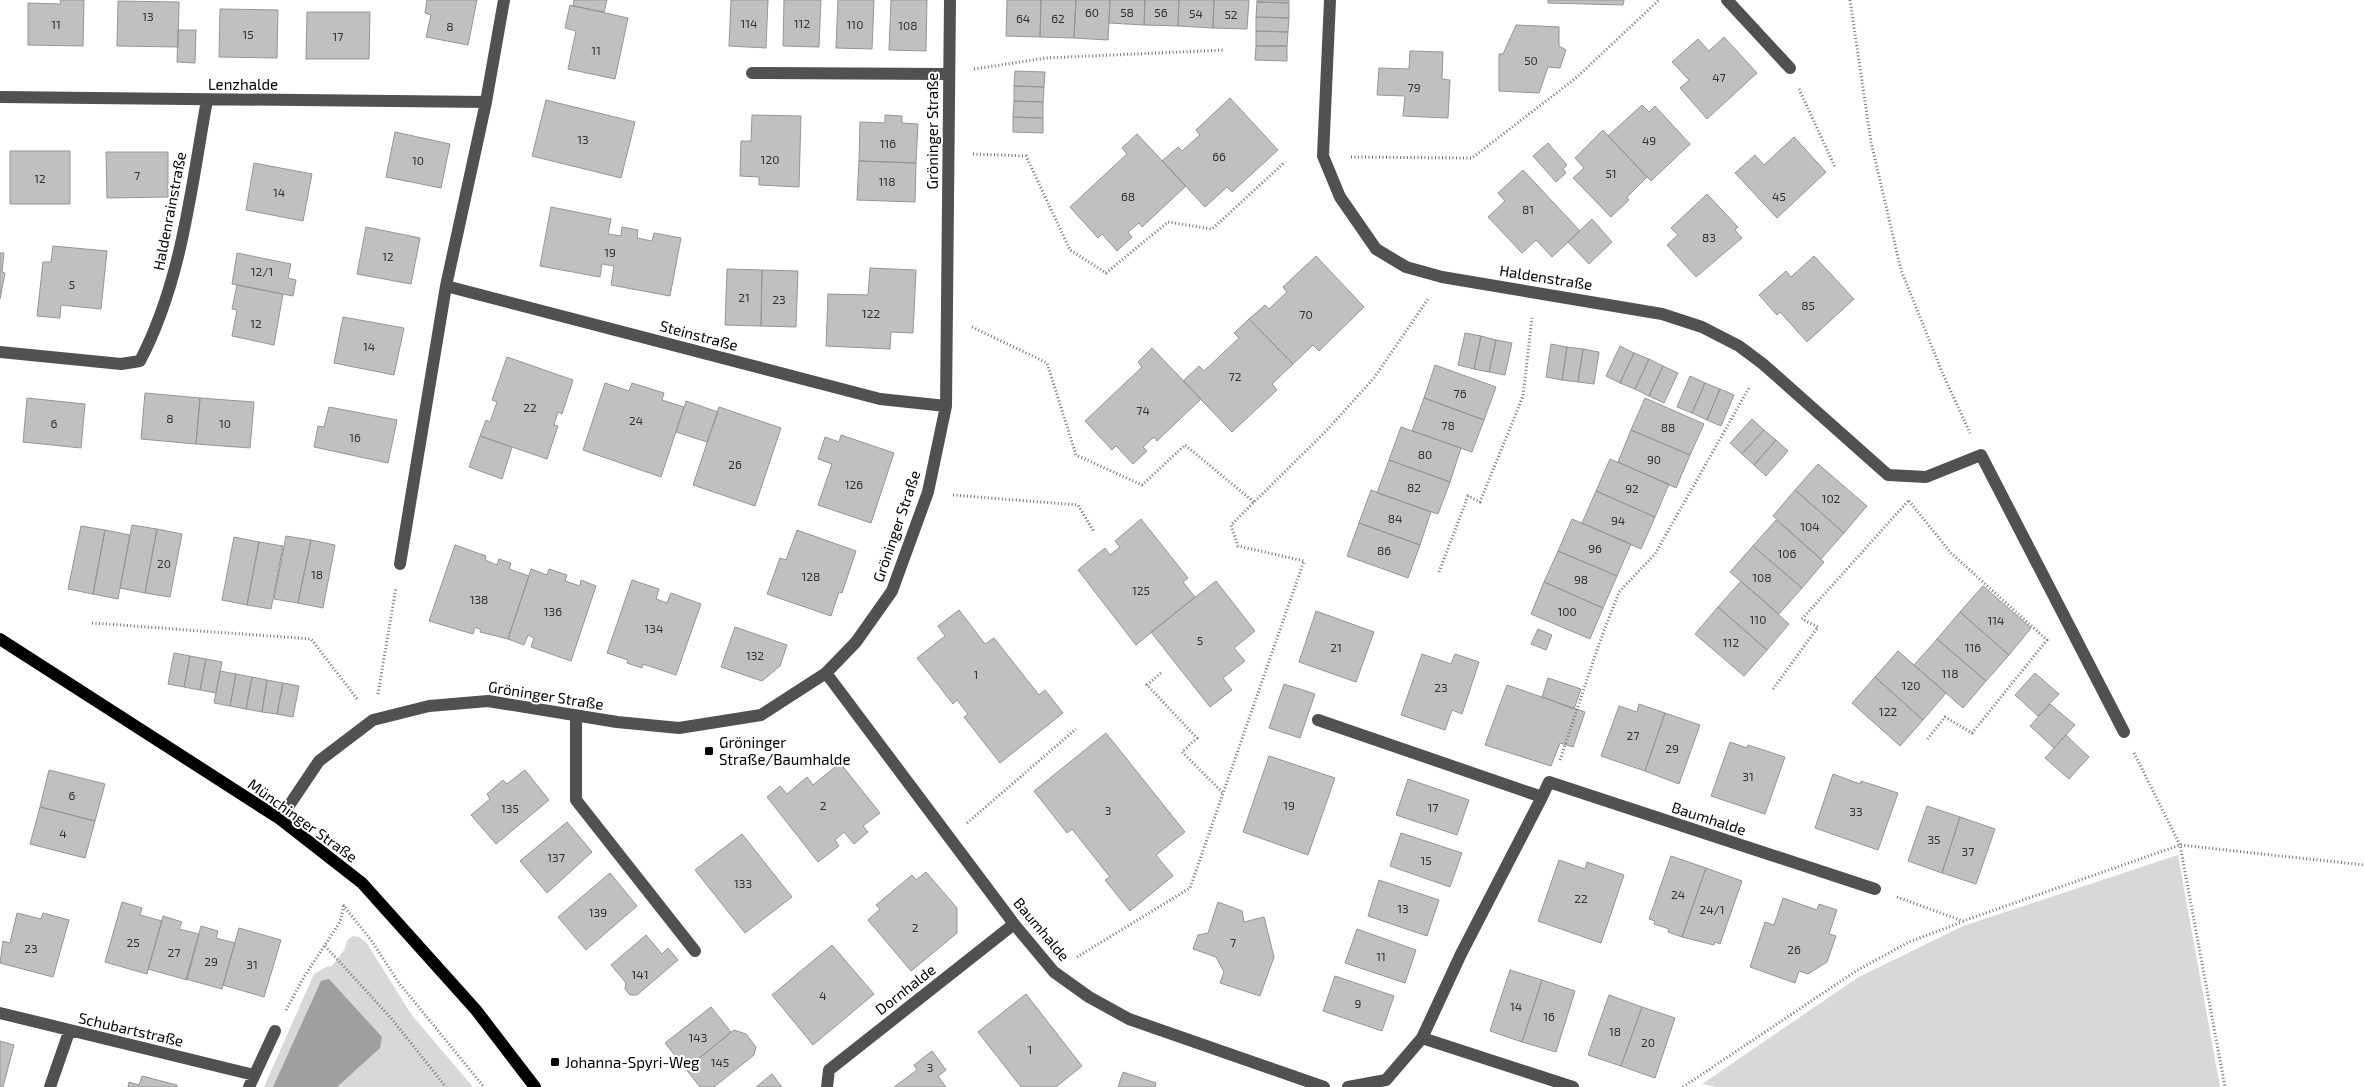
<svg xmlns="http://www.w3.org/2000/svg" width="2364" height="1087" font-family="'Exo 2',sans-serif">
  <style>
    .green { fill: #d8d8d8 }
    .water { fill: #9f9f9f }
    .building { fill: #c0c0c0; stroke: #959595 }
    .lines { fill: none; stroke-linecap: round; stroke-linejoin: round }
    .path { stroke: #737373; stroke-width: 3; stroke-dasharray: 1 2.5; stroke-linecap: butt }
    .minor { stroke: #515151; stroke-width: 12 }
    .major { stroke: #000; stroke-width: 12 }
    .poi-dot { fill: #000; stroke: #fff; stroke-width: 2 }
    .labels { text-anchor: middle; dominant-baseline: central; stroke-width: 4; stroke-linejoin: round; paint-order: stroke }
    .number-label { font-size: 12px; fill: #303030 }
    .street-label { font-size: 15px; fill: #000; stroke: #fff }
    .poi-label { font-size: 15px; fill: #000; stroke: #fff; text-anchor: start }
  </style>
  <rect width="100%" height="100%" fill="#fff"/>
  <path class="green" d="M2178 855 2220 1087H1717L1702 1084 1857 978 1963 926Z
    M353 936 359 937 366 942 411 1014 473 1087H264L314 974 326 967 332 966 345 949 347 940Z"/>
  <path class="water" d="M329 979 382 1037 380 1048 337 1087H273L321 981Z"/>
  <path class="building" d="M60 0H84L83 46 28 45V3L61 4Z
    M427 0H477L468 45 426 37 431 15 425 13Z
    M574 0H607L604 12 573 6Z
    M731 0H768L766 48 729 46Z
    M784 0H821L819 47 783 46Z
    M838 0H874L872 49 836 48Z
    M891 0H927L926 51 889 50Z
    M1007 0H1041L1040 37 1006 36Z
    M1041 0H1076L1074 38 1040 37Z
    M1076 0H1110L1108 40 1074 38Z
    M1110 0H1145L1144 25 1109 23Z
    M1145 0H1179L1178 26 1144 25Z
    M1179 0H1214L1213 28 1178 26Z
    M1214 0H1249L1247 29 1213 28Z
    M1257 0H1289V3L1257 2Z
    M1548 0H1624L1623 5 1548 3Z
    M118 1 179 2 178 47 117 46Z
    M1257 2 1289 3V18L1256 17Z
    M570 5 628 18 615 79 568 69 576 31 565 28Z
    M220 9 278 10 277 58 219 57Z
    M307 12H370L369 59H306Z
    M1256 17 1289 18 1288 32 1256 31Z
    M1516 25 1559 27V46L1566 50 1560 68 1548 67 1539 93 1499 91V54H1503Z
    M178 30H196L195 63 177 62Z
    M1256 31 1288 32 1287 46H1256Z
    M1724 37 1757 73 1707 119 1680 88 1689 80 1672 62 1698 39 1709 51Z
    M1256 46H1287V61L1255 60Z
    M1410 51 1443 52 1442 79 1450 80 1448 118 1403 116 1405 96 1377 95 1379 68 1409 69Z
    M1015 71 1045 72 1044 87 1014 86Z
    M1014 86 1044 87 1043 102 1014 101Z
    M1230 98 1278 150 1232 192 1227 187 1205 207 1162 161 1178 147 1182 151 1200 135 1196 130Z
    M546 100 635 122 621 178 532 156Z
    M1014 101 1043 102V118L1013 117Z
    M1642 105 1649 112 1655 106 1690 144 1651 181 1608 136Z
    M752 115 801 116 799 187 759 185V177L740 176 741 141H751Z
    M885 115 902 116V123L918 124 916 163 859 161 860 122 885 123Z
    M1013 117 1043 118V133L1013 132Z
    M1603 130 1647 177 1627 197 1629 200 1611 217 1573 178 1584 168 1575 158Z
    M395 132 450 144 441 188 386 177Z
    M1137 134 1186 186 1142 227 1139 223 1128 232 1132 237 1117 251 1102 234 1098 238 1070 207 1127 154 1122 148Z
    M1794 137 1826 172 1777 218 1735 173 1755 155 1764 165Z
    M1548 143 1567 165 1563 169 1566 173 1556 182 1533 156Z
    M10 151H70V204H10Z
    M106 152H168V197L107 198Z
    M859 161 916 163 915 202 857 200Z
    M254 163 312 174 303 221 246 210Z
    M1523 170 1580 231 1552 257 1536 240 1522 253 1488 217 1505 201 1498 193Z
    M1707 194 1738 227 1735 230 1742 238 1696 277 1667 245 1678 235 1671 228Z
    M551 207 611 219 608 234 621 236 622 227 638 230 637 238 652 241 654 233 681 238 670 296 611 285 614 266 602 264 600 277 540 266Z
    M1592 219 1612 242 1589 264 1568 242Z
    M366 227 420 238 411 284 357 274Z
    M53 246 107 251 101 309 61 305 60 318 37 316 43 262H51Z
    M0 253H4L2 272 5 273 0 299Z
    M237 253 291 264 288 278 296 280 293 296 232 284Z
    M1316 256 1364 307 1319 351 1313 345 1293 364 1249 319 1265 305 1269 309 1287 292 1283 287Z
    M1814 256 1854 299 1807 342 1780 312 1777 315 1759 295 1786 271 1791 277Z
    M870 268 916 270 913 333 891 332 890 349 826 346 828 294 868 295Z
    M727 269 762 270 761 326 725 325Z
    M762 270 798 271 796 327 761 326Z
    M237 285 283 294 274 345 232 336 237 310 232 309Z
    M343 317 404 328 394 375 334 363Z
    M1249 319 1293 364 1272 384 1277 390 1232 432 1183 381 1199 366 1204 371 1239 338 1234 333Z
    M1465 333 1481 336 1474 369 1458 365Z
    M1481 336 1496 340 1489 372 1474 369Z
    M1496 340 1512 343 1505 375 1489 372Z
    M1551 344 1567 347 1562 380 1546 377Z
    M1620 346 1634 353 1620 383 1606 376Z
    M1567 347 1583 349 1578 382 1562 380Z
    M1152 348 1201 399 1157 441 1154 437 1143 447 1147 451 1133 464 1116 446 1112 450 1085 421 1142 367 1138 362Z
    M1583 349 1599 352 1594 384 1578 382Z
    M1634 353 1649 359 1635 389 1620 383Z
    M507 357 573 380 562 414 558 412 554 425 558 426 547 459 480 436 486 420 490 422 497 402 492 400Z
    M1649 359 1663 366 1649 396 1635 389Z
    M1435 365 1496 387 1484 420 1424 398Z
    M1663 366 1678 373 1664 403 1649 396Z
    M1690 376 1705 383 1692 413 1677 407Z
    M605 383 629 391 632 383 664 393 662 400 684 407 661 477 583 450Z
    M1705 383 1720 389 1707 420 1692 413Z
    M1720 389 1734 395 1721 426 1707 420Z
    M145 393 200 398 196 444 141 439Z
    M27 398 85 404 81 448 23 442Z
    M200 398 254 402 250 448 196 444Z
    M1424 398 1484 420 1472 452 1412 431Z
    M1645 398 1704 424 1690 455 1631 430Z
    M686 401 718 412 707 442 676 432Z
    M329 407 397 420 388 463 314 447 318 426 324 427Z
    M719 407 781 428 755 506 693 485Z
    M1752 419 1764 430 1742 454 1730 443Z
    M1401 427 1461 448 1450 482 1389 460Z
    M1631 430 1690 455 1676 488 1618 462Z
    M1764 430 1776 440 1754 465 1742 454Z
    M841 435 894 453 871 523 818 505 832 464 818 459 825 437 839 442Z
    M480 436 512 447 502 479 469 467Z
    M1776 440 1788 451 1766 476 1754 465Z
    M1610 459 1669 484 1655 517 1596 491Z
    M1389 460 1450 482 1438 514 1377 493Z
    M1818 464 1867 506 1844 533 1795 490Z
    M1371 490 1431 512 1420 545 1359 523Z
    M1795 490 1844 533 1821 559 1773 516Z
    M1596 491 1655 517 1641 549 1582 523Z
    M1141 519 1188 578 1183 582 1195 597 1136 645 1078 570 1105 548 1110 555 1120 547 1115 541Z
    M1572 519 1631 544 1617 576 1558 551Z
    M1776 520 1824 562 1802 588 1753 546Z
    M1359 523 1420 545 1408 578 1347 556Z
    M132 525 157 529 145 593 120 588Z
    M81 526 105 530 93 594 68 589Z
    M157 529 182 534 170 597 145 593Z
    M105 530 130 535 118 599 93 594Z
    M797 530 856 551 842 593 839 592 831 616 767 594 780 558 786 560Z
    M286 536 311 540 298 603 274 599Z
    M234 537 259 542 247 605 222 600Z
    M311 540 335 545 323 608 298 603Z
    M259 542 283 546 271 609 247 605Z
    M455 545 486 556 485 560 497 565 499 559 511 563 509 569 529 576 508 639 480 632 481 630 475 627 473 634 429 621Z
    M1753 546 1802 588 1779 614 1730 572Z
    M1558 551 1617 576 1603 608 1544 582Z
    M531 569 547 575 549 569 567 575 565 581 580 586 581 580 596 586 571 661 531 647 534 638 528 635 524 645 508 639Z
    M632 580 659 589 656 599 667 603 671 593 701 604 676 675 643 664 642 668 627 663 628 660 607 653Z
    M1216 581 1255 631 1234 648 1245 661 1223 678 1232 690 1210 707 1151 632Z
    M1741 581 1789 624 1767 650 1718 607Z
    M1544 582 1603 608 1590 639 1531 614Z
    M1983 586 2031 628 2009 655 1960 612Z
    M1718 607 1767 650 1744 676 1695 634Z
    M959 610 985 644 994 638 1039 695 1045 690 1063 713 1000 763 964 717 968 714 957 700 953 704 917 658 945 636 938 626Z
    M1316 611 1374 632 1356 682 1299 662Z
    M1960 612 2009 655 1986 681 1937 639Z
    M735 627 787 645 780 666 762 681 721 667Z
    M1538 629 1552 635 1546 650 1531 644Z
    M1937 639 1986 681 1963 708 1914 665Z
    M1898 651 1946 693 1923 720 1875 677Z
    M174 653 190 656 184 687 168 684Z
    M1422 654 1451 664 1455 654 1479 662 1462 714 1452 710 1445 730 1401 715Z
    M190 656 206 659 200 690 184 687Z
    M206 659 222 662 216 693 200 690Z
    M220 671 236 674 230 706 214 703Z
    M2035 673 2059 694 2038 716 2015 695Z
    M236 674 252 677 246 709 230 706Z
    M252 677 267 680 262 712 246 709Z
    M1875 677 1923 720 1900 746 1852 703Z
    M1548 678 1581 689 1574 709 1542 697Z
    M267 680 283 683 277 714 262 712Z
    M283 683 299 686 293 717 277 714Z
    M1284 684 1315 694 1300 738 1269 728Z
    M1507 685 1585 712 1573 747 1560 743 1551 766 1485 745Z
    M1639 704 1665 713 1645 771 1601 756 1619 706 1637 712Z
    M2050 704 2075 725 2054 748 2030 726Z
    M1665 713 1700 725 1679 784 1645 771Z
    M1106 733 1185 832 1156 855 1173 876 1130 911 1105 880 1110 877 1072 829 1067 833 1034 791Z
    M2066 735 2089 757 2069 779 2045 758Z
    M1730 742 1747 748 1748 745 1785 757 1765 814 1711 796Z
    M1269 756 1335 778 1308 855 1243 832Z
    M840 763 880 813 863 826 868 832 854 844 844 832 835 840 839 846 818 862 767 797 780 786 787 794 807 777 813 785Z
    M49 770 105 784 95 821 40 807Z
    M525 770 549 800 496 844 471 815 490 799 487 794 503 780 507 784Z
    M1833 774 1860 784 1861 781 1898 793 1878 850 1815 828Z
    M1408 779 1469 800 1457 835 1396 815Z
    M1927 806 1960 817 1942 873 1908 861Z
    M40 807 95 821 85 858 30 844Z
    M1960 817 1995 829 1976 884 1942 873Z
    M567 822 592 852 547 893 520 861Z
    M1401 833 1462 853 1450 887 1390 866Z
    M742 834 792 897 745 933 695 870Z
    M1671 856 1706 868 1682 937 1668 932 1669 929 1654 924 1655 921 1649 919Z
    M1559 860 1585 869 1587 862 1624 875 1601 943 1538 921Z
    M1706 868 1742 881 1720 944 1715 942 1714 945 1682 937Z
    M926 872 957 908V933L911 971 868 920 880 909 876 905 912 875 916 880Z
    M610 873 637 906 586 950 558 917Z
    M1379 880 1439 900 1427 936 1368 916Z
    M1783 898 1817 910 1819 904 1837 910 1829 934 1836 936 1827 962 1808 974 1799 971 1795 983 1750 967 1765 922 1774 925Z
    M122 902 142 908 140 915 162 921 147 974 105 962Z
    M1218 902 1242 911 1244 922 1264 917 1274 957 1260 996 1220 983 1224 972 1216 957 1193 949 1198 935 1208 933Z
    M17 913 41 919 43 913 69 920 53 977 0 963 3 941 10 943Z
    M163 916 182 922 179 929 199 934 187 980 148 969Z
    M201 926 218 931 216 938 235 943 222 989 186 979Z
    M239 928 281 940 264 997 223 985Z
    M1357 929 1416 950 1405 983 1345 963Z
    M646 935 662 954 668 948 678 960 637 995H630L625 989 626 983 611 965Z
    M832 945 874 994 813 1045 772 995Z
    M1510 970 1542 980 1522 1042 1490 1031Z
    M1335 976 1394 996 1382 1031 1323 1011Z
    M1542 980 1575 991 1556 1052 1522 1042Z
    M1026 994 1082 1066 1056 1087H1021L978 1032Z
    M1609 995 1642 1007 1621 1066 1588 1055Z
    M711 1007 731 1032 686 1069 665 1043Z
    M1642 1007 1675 1018 1655 1078 1621 1066Z
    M734 1030 746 1034 756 1047 754 1055 714 1087H700L686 1069Z
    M0 1041 14 1045 3 1087H0Z
    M932 1051 946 1070 938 1076 946 1087H894L917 1070 914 1065Z
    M1123 1072 1156 1083 1155 1087H1118Z
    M772 1074 782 1087H756Z
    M142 1076 177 1085V1087H128L129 1082 139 1085Z"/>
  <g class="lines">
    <path class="path" d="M1850 0 1871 142 1901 270 1942 372 1970 433
      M974 69 1046 58 1225 50
      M1799 89 1835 167
      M973 154 1026 156 1070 250 1106 273 1168 222 1212 229 1285 162
      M1351 157 1472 158 1576 78 1659 0
      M972 327 1047 363 1076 455 1142 485 1185 445 1254 502
      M953 495 1078 505 1094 532
      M1909 501 1951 553 2047 640 1972 733 1945 717 1926 741
      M1439 572 1468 496 1480 502 1523 396 1532 318
      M92 623 311 639 358 700
      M1161 673 1147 685 1197 738 1182 752 1223 793
      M1773 689 1818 627 1802 619 1908 501
      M378 694 396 587
      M2134 753 2180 845 2225 1087
      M1560 760 1599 644 1619 592 1655 554 1750 386
      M967 823 1076 729
      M1897 897 1963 921 2180 845 2364 865
      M343 905 371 940 399 983 484 1087
      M325 946 391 1018 446 1087
      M1077 957 1190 888 1304 561 1238 546 1231 525 1327 430 1374 378 1428 299
      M286 1010 304 977 340 922 344 905
      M1683 1087 1856 971 1909 942 1962 922"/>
    <path class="minor" d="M1330 0 1323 156 1340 197 1376 249 1406 267 1442 277 1662 314 1702 327 1739 346 1763 364 1888 475 1926 477 1981 455 2124 732
      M1727 0 1790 68
      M752 73 948 74
      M0 97 486 102
      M446 286 880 399 946 406
      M0 352 121 364 140 361C182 281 191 188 207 100
      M400 564 446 286 486 102 504 0
      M826 673 1014 924 1054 972 1089 997 1129 1019 1324 1087
      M576 716V800L695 951
      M1318 720 1542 797 1549 782 1875 889
      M280 819 319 761 373 720 429 706 488 701 617 722 679 728 761 715 826 673 856 642 892 591 928 492 946 406 950 0
      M0 1013 254 1075
      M1422 1038 1573 1087
      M50 1087 69 1032
      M249 1087 275 1031
      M827 1087 829 1070 1014 924
      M1348 1087 1386 1080 1422 1038 1461 954 1542 797"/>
    <path class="major" d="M0 639 280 819 362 883 476 1010 535 1087"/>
  </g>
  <g class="poi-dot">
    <rect x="704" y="746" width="10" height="10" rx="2.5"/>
    <rect x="550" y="1057" width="10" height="10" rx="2.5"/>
  </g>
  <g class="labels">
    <g class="number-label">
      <text x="1092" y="12">60</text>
      <text x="1127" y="12">58</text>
      <text x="1161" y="12">56</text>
      <text x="1196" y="13">54</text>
      <text x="1231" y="14">52</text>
      <text x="148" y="16">13</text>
      <text x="1023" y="18">64</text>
      <text x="1058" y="18">62</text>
      <text x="749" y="23">114</text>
      <text x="802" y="23">112</text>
      <text x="56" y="24">11</text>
      <text x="855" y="24">110</text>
      <text x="908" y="25">108</text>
      <text x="450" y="26">8</text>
      <text x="248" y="34">15</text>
      <text x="338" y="36">17</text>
      <text x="596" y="50">11</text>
      <text x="1531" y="60">50</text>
      <text x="1719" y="77">47</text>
      <text x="1414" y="87">79</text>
      <text x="583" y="139">13</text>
      <text x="1649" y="140">49</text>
      <text x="888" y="143">116</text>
      <text x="1219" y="156">66</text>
      <text x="770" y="159">120</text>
      <text x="418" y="160">10</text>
      <text x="1611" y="173">51</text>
      <text x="137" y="175">7</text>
      <text x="40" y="178">12</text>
      <text x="887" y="181">118</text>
      <text x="279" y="192">14</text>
      <text x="1128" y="196">68</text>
      <text x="1779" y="196">45</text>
      <text x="1528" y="209">81</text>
      <text x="1709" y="237">83</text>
      <text x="610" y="252">19</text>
      <text x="388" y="256">12</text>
      <text x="262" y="271">12/1</text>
      <text x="72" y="284">5</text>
      <text x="744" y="297">21</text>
      <text x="779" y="299">23</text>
      <text x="1808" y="305">85</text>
      <text x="871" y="313">122</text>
      <text x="1306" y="314">70</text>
      <text x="256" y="323">12</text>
      <text x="369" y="346">14</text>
      <text x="1235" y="376">72</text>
      <text x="1460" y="393">76</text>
      <text x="530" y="407">22</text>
      <text x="1143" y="410">74</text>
      <text x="170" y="418">8</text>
      <text x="636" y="420">24</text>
      <text x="54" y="423">6</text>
      <text x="225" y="423">10</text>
      <text x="1448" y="425">78</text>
      <text x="1668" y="427">88</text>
      <text x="355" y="437">16</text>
      <text x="1425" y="454">80</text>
      <text x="1654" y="459">90</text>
      <text x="735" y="464">26</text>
      <text x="854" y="484">126</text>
      <text x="1414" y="487">82</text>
      <text x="1632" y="488">92</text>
      <text x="1831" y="498">102</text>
      <text x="1395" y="518">84</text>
      <text x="1618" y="520">94</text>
      <text x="1810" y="526">104</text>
      <text x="1595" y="548">96</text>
      <text x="1384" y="550">86</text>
      <text x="1787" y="553">106</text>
      <text x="164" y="563">20</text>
      <text x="317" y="574">18</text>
      <text x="811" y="576">128</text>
      <text x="1762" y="577">108</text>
      <text x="1581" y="579">98</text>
      <text x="1141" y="590">125</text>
      <text x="479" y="599">138</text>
      <text x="553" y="611">136</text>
      <text x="1567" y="611">100</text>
      <text x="1758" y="619">110</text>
      <text x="1996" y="620">114</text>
      <text x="654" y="628">134</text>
      <text x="1200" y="640">5</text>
      <text x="1731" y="642">112</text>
      <text x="1336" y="647">21</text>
      <text x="1973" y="647">116</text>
      <text x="755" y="655">132</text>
      <text x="1950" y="673">118</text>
      <text x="976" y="674">1</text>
      <text x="1911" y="685">120</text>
      <text x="1441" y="687">23</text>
      <text x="1888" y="711">122</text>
      <text x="1633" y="735">27</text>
      <text x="1672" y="748">29</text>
      <text x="1748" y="776">31</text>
      <text x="72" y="795">6</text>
      <text x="823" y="805">2</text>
      <text x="1289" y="805">19</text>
      <text x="1433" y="807">17</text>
      <text x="510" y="808">135</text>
      <text x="1108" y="810">3</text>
      <text x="1856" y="811">33</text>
      <text x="63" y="833">4</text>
      <text x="1934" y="839">35</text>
      <text x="1968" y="851">37</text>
      <text x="556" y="857">137</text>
      <text x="1426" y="860">15</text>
      <text x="743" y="883">133</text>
      <text x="1678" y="894">24</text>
      <text x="1581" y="898">22</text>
      <text x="1403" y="908">13</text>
      <text x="1712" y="909">24/1</text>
      <text x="598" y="912">139</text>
      <text x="915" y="927">2</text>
      <text x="133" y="942">25</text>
      <text x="1233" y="942">7</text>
      <text x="31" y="948">23</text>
      <text x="1794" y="949">26</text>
      <text x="174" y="952">27</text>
      <text x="1381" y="956">11</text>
      <text x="211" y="961">29</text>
      <text x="252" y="964">31</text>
      <text x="640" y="974">141</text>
      <text x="823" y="995">4</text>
      <text x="1358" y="1003">9</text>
      <text x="1516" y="1006">14</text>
      <text x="1549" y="1016">16</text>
      <text x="1615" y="1031">18</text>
      <text x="698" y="1037">143</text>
      <text x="1648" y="1042">20</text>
      <text x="1030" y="1049">1</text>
      <text x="720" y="1062">145</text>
      <text x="930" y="1067">3</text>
    </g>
    <g class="street-label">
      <text x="243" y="84">Lenzhalde</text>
      <text transform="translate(932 131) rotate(-90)">Gröninger Straße</text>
      <text transform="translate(169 211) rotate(-79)">Haldenrainstraße</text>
      <text transform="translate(1546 277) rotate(9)">Haldenstraße</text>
      <text transform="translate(699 335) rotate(15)">Steinstraße</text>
      <text transform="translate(896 526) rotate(-71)">Gröninger Straße</text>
      <text transform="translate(546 695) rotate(9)">Gröninger Straße</text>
      <text transform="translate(1709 818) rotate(18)">Baumhalde</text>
      <text transform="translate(303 820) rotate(36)">Münchinger Straße</text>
      <text transform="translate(1042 929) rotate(50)">Baumhalde</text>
      <text transform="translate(905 989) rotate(-38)">Dornhalde</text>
      <text transform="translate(131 1029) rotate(13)">Schubartstraße</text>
    </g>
    <g class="poi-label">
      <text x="719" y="742">Gröninger<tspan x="719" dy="17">Straße/Baumhalde</tspan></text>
      <text x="565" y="1062">Johanna-Spyri-Weg</text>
    </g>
  </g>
</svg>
